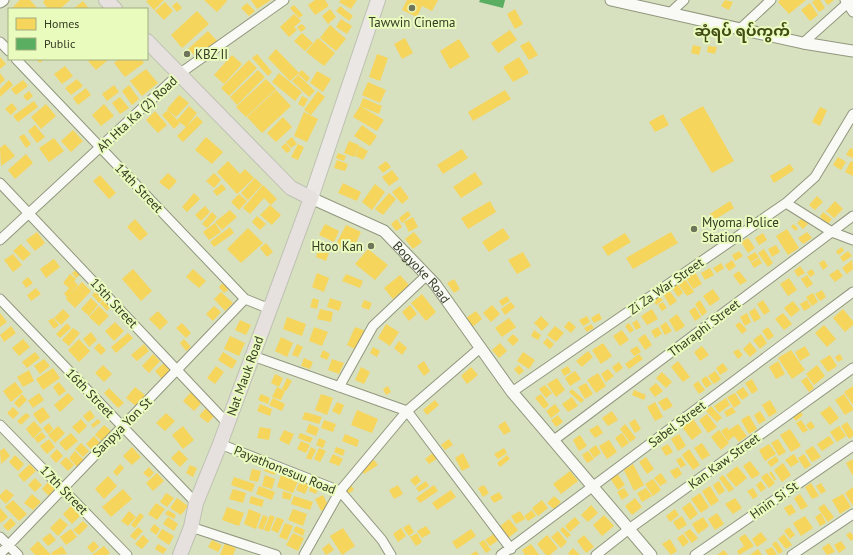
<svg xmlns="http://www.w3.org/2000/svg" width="853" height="555" font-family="'PT Sans','Noto Sans Myanmar',sans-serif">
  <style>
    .homes { fill: #f6d55c }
    .public { fill: #5aae61 }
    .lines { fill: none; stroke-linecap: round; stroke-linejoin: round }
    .minor-casing { stroke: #91977e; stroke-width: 11 }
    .tertiary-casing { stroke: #91977e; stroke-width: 13 }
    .primary-casing { stroke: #bdc2b1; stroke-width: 16 }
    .trunk-casing { stroke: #bdc2b1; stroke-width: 16 }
    .minor { stroke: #f9faf5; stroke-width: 9 }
    .tertiary { stroke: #f9faf5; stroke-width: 11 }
    .primary { stroke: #ebe7e4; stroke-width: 14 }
    .trunk { stroke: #e6e0de; stroke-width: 14 }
    .poi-dot { fill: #6e755a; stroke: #eafbbe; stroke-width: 1.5 }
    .labels { text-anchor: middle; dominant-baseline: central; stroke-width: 4; stroke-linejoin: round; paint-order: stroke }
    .poi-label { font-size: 13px; fill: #353c24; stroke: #eafbbe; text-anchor: start }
    .street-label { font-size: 13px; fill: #353c24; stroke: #eafbbe }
    .quarter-label { font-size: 15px; font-weight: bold; fill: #404c13; stroke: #eafbbe }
  </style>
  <rect width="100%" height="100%" fill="#d7e0bf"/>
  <path class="homes" d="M20 0H30L38 9H11Z
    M45 0H70L60 9H48L43 2Z
    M148 0H164L154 10 146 1Z
    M204 0H226L227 1 217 12Z
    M251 0H271L257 9Z
    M315 0H325L329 6 315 15 308 5Z
    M341 0H357L351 9 339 2Z
    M407 0H438L432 11 422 6 417 17 402 10Z
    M725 0 733 2 729 10 721 6Z
    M780 0H806L789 14 778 2Z
    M815 0H820L825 8 819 12 812 2Z
    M824 0H834L828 5Z
    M83 1 89 9H73Z
    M165 2 173 11 164 20 155 11Z
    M177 2 182 8 177 12 172 6Z
    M247 3 255 11 249 16 241 8Z
    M810 3 818 15 810 21 801 10Z
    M294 5 303 15 299 18 290 8Z
    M340 6 353 16 349 21 336 11Z
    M330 9 336 17 328 24 322 16Z
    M515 9 523 24 515 29 507 14Z
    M197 11 209 24 182 48 171 35Z
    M294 14 301 21 294 27 297 30 289 37 280 27Z
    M341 19 352 26 347 34 336 27Z
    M302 24 306 28 301 32 297 27Z
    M330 25 346 39 336 51 320 38Z
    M510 30 517 40 498 53 491 43Z
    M208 31 218 42 199 60 188 49Z
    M302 33 313 43 305 51 294 41Z
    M318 38 335 53 324 66 306 52Z
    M405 38 413 53 402 59 394 44Z
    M459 39 470 57 450 69 440 51Z
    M529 41 538 55 529 60 520 46Z
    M693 45 701 47 699 55 691 53Z
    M708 46 717 47 715 54 707 52Z
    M276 49 299 73 290 81 268 58Z
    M257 54 272 72 268 76 252 58Z
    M377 54 388 58 380 81 369 77Z
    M232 55 242 64 224 84 214 75Z
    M0 57 6 64 0 69Z
    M519 57 529 73 513 82 503 67Z
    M36 59H44L40 63Z
    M91 59H109L96 70 88 61Z
    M119 59H141L144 63 125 77 114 63Z
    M249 60 257 68 229 96 221 88Z
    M65 66 73 76 62 84 54 74Z
    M146 69 158 83 142 96 130 81Z
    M258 70 265 77 237 105 230 97Z
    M302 70 310 78 307 82 298 74Z
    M317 71 331 79 323 92 310 83Z
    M0 73 5 80 0 84Z
    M279 73 302 92 295 101 272 82Z
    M298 75 315 91 309 97 292 81Z
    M77 79 83 86 71 95 65 88Z
    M266 79 276 89 246 117 236 107Z
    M9 80 13 85 0 97V89Z
    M23 80 28 86 16 95 11 89Z
    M368 82 386 90 380 103 362 95Z
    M114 85 119 92 107 101 102 94Z
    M129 85 139 99 132 105 122 91Z
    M86 88 91 95 78 105 73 98Z
    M276 90 291 106 262 133 247 117Z
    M505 90 511 99 473 121 468 112Z
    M29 91 33 96 27 101 23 96Z
    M318 91 325 97 311 115 304 110Z
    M179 95 189 103 176 117 167 109Z
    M302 96 308 99 304 107 298 104Z
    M120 97 129 108 120 114 112 103Z
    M363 98 382 106 379 114 360 106Z
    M34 101 38 107 18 122 13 116Z
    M12 103 17 109 11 115 5 109Z
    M46 104 56 116 41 129 31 117Z
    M104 104 114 116 101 126 92 115Z
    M189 106 197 113 186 127 177 120Z
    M360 106 384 120 377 131 353 117Z
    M703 106 734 161 712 173 680 119Z
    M820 107 827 110 820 126 812 122Z
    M168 110 180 123 174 129 162 115Z
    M155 111 167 125 158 133 146 120Z
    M304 112 318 119 307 142 294 136Z
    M663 114 669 125 655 132 649 122Z
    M197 116 203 122 183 142 177 136Z
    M283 117 292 127 276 142 267 133Z
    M35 125 45 137 37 143 28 131Z
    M362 125 377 136 370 146 354 136Z
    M73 130 83 141 71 152 61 141Z
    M24 134 31 144 26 148 19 137Z
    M206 137 223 152 212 164 195 150Z
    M292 137 297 144 291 148 286 142Z
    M54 138 64 151 49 162 39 148Z
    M349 141 359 145 354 157 344 153Z
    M286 143 291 150 287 153 281 147Z
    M5 144 15 156 1 166 0 148Z
    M298 144 304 147 298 160 291 157Z
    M359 146 368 151 363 160 355 156Z
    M850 148 853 149V158L846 155Z
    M462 149 468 158 443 174 437 165Z
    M338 153 346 156 344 161 336 158Z
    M26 154 33 163 15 179 8 170Z
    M838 157 846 162 841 170 833 165Z
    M337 160 348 164 345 171 334 168Z
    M228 161 240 174 245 169 254 178 237 194 217 172Z
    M386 161 391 167 383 173 378 167Z
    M851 161 853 162V176L845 172Z
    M790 164 794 170 774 183 770 176Z
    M392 170 399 179 389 186 382 177Z
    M475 172 483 184 461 198 453 187Z
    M168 173 177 181 169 190 159 182Z
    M214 173 221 180 214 188 206 181Z
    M100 175 116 193 109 199 93 181Z
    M255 178 262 185 248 200 241 193Z
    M343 183 361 192 357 201 338 193Z
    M222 184 226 189 217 196 213 191Z
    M375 184 385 192 372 210 362 202Z
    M263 185 277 199 271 205 264 198 250 214 243 208Z
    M400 186 409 198 402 204 392 192Z
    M194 193 200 199 187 212 182 207Z
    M389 193 396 199 383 215 375 209Z
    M239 194 247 201 239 210 231 202Z
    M817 196 823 202 815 210 809 205Z
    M490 201 496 212 468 229 461 218Z
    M730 201 734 208 714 220 710 214Z
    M835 201 843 209 834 218 826 211Z
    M270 205 281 215 272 225 260 215Z
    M205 206 210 212 201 221 195 215Z
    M230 210 237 217 222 230 215 222Z
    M408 211 411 215 402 223 399 218Z
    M212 212 217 217 207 228 202 224Z
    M823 212 832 219 828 224 820 217Z
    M257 216 266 224 260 230 252 222Z
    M413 217 418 227 409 232 404 222Z
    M802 218 808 224 803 229 797 223Z
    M135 219 148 234 140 241 127 227Z
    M397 219 402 227 396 231 391 224Z
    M215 223 221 232 209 240 203 232Z
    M325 224 339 231 334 242 319 235Z
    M793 224 798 228 796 231 791 227Z
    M346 225 361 232 351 253 335 246Z
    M230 227 234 233 214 247 210 242Z
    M248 228 263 243 241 263 227 249Z
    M503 228 510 238 489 252 482 242Z
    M787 229 799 248 788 255 776 236Z
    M37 232 45 243 35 251 26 240Z
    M414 232 422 242 413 249 405 239Z
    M671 232 678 243 633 269 626 258Z
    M807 232 812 238 803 244 798 238Z
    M625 233 631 242 608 256 602 247Z
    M763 233 767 240 759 245 755 238Z
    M748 238 755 248 748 253 741 242Z
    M266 243 273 252 267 257 260 248Z
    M21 244 31 254 23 261 13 251Z
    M776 245 780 252 772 257 768 249Z
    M842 247 844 251 838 255 836 251Z
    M318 249 329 253 326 261 316 257Z
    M368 249 388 265 375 280 355 264Z
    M764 249 773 263 768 267 758 253Z
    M739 251 743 256 735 261 732 255Z
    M848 251 852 256 843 262 840 257Z
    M523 252 531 266 517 274 508 260Z
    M755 252 759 257 751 262 747 257Z
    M13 254 22 265 13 272 4 260Z
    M759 258 762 263 754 268 751 263Z
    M54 259 60 267 46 278 40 269Z
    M732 260 736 266 729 271 725 265Z
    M824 260 828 266 823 270 819 263Z
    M852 260 853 269 847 274 842 268Z
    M721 263 724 268 717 273 713 268Z
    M800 266 805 273 798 277 794 271Z
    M710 268 714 275 705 280 701 273Z
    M133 269 152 291 141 301 122 279Z
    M193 269 206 281 199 288 186 277Z
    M812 269 815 274 810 277 807 272Z
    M838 269 843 276 835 282 829 275Z
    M76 270 80 275 76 278 72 273Z
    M739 271 747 281 740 285 733 275Z
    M695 272 702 284 693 289 686 278Z
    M317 273 329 278 324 292 312 287Z
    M70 274 76 279 74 281 78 285 71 293 82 282 91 291 75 308 66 299 67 297 64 294 69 288 63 283Z
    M346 274 363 281 360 288 342 281Z
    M400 275 409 285 393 299 384 288Z
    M807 275 813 284 807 288 801 279Z
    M28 277 33 283 26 288 22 282Z
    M789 278 797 290 788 296 780 284Z
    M454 279 460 289 454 293 447 283Z
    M685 279 694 292 687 296 678 284Z
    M676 282 683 293 678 297 670 285Z
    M223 283 229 289 224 293 219 287Z
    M36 288 41 294 31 301 27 295Z
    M713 289 720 299 710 306 703 296Z
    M669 290 677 301 670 306 663 294Z
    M822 290 826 297 820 301 815 294Z
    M96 291 103 299 99 303 92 295Z
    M221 292 233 303 225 311 214 299Z
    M813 293 818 302 812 306 806 297Z
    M422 294 436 312 426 321 411 303Z
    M658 294 663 300 656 305 652 298Z
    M507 296 510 301 502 306 499 301Z
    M91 298 98 305 89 316 81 309Z
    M313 298 319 300 317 309 310 307Z
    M330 298 342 302 339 311 327 307Z
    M104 299 111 307 107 311 100 303Z
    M364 300 372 303 369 310 361 307Z
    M700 300 707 312 702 316 695 304Z
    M763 300 770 311 764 315 757 304Z
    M807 300 811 307 804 311 800 304Z
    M793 301 800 310 791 317 784 308Z
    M511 302 515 307 505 315 501 309Z
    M663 302 667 308 662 311 658 305Z
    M410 305 417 314 409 321 402 312Z
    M492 305 500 314 491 322 483 313Z
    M99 306 109 316 99 326 89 317Z
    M214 306 221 312 213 321 206 314Z
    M695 307 701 317 695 321 689 311Z
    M755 308 761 318 754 322 749 312Z
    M63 309 70 316 61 325 54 318Z
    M320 309 333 312 331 322 317 319Z
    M652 309 658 319 647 325 641 316Z
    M843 309 853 321V325L845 332 833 318Z
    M158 311 168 322 160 330 149 319Z
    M476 311 482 319 470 329 463 320Z
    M0 313 7 322 0 327Z
    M599 313 602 319 594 323 591 318Z
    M747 313 751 322 745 326 740 317Z
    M783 313 792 324 784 330 775 319Z
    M677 314 685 326 676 332 669 320Z
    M541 316 549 324 542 331 534 323Z
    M587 316 590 322 583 326 579 320Z
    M287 317 306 324 302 336 283 329Z
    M53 318 59 325 54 329 48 321Z
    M509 318 516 327 502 337 495 328Z
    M240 320 251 325 246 335 235 330Z
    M637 320 641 327 636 330 632 323Z
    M569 321 576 327 571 333 564 327Z
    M115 322 124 331 114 341 105 331Z
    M666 322 672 331 665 335 660 326Z
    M740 322 747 330 742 334 735 325Z
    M67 323 71 328 60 338 56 334Z
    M182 323 191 333 186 338 176 328Z
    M629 323 634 330 630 333 625 326Z
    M386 324 399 332 390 346 378 338Z
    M591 324 594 328 587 332 584 328Z
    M824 325 836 339 827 347 815 333Z
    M11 326 16 333 4 342 0 335Z
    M555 326 564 333 556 342 547 335Z
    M314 327 328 332 322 346 309 341Z
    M355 327 366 331 357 350 347 345Z
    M658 327 662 334 655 338 651 331Z
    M768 327 774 336 768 340 762 331Z
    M73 328 80 333 69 346 62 340Z
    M534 330 541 335 538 340 531 336Z
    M622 330 629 340 620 346 613 336Z
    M91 332 97 340 89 347 83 339Z
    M128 333 133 338 116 353 111 347Z
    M513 334 519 340 513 346 507 340Z
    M645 334 652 345 645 350 638 339Z
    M761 334 767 343 760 349 753 340Z
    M230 336 245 343 239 356 224 349Z
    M281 337 293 343 287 357 275 351Z
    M547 338 554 344 550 349 543 343Z
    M23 339 30 347 19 356 12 348Z
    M79 339 90 351 79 362 68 350Z
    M184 339 191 347 186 351 180 343Z
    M399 341 407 348 402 355 394 348Z
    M750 342 757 351 750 357 743 349Z
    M99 343 106 350 101 355 94 348Z
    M500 343 507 351 499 358 492 350Z
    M603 343 612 356 601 364 592 350Z
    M144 344 149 351 137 361 131 355Z
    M297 344 303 347 298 357 292 355Z
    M637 346 641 352 634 356 630 350Z
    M702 346 709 355 700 361 694 352Z
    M805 346 810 355 800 361 795 352Z
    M373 347 380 351 377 357 370 353Z
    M738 349 743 355 738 359 733 352Z
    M323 350 330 354 327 360 320 357Z
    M791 350 805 370 792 379 778 358Z
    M588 351 593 357 582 367 576 361Z
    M35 352 40 358 27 368 22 362Z
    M223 352 237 361 232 369 218 360Z
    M523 352 535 360 529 369 517 361Z
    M153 354 160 361 149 373 142 366Z
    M639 354 643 359 629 369 625 364Z
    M840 354 843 359 838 362 835 357Z
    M830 355 837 366 828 372 820 361Z
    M304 358 313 362 310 369 301 366Z
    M44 359 50 366 40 374 34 366Z
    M332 359 344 363 339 374 328 370Z
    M424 361 430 371 424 376 417 366Z
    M678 361 690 377 683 382 671 367Z
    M778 361 785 374 776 379 769 367Z
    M619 362 623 368 616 373 612 367Z
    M164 363 171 371 162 379 155 371Z
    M723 363 728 370 720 375 716 368Z
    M103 365 112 374 104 382 95 373Z
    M519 365 524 371 519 375 514 369Z
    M817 365 825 376 814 385 806 374Z
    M216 366 224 372 215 384 207 378Z
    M568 366 571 372 564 376 561 370Z
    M361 367 370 372 364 384 355 380Z
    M471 367 478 375 467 384 461 376Z
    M53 368 60 378 43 390 36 379Z
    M608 369 614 376 606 382 601 374Z
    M29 370 34 381 23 387 17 377Z
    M575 371 581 379 570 386 565 378Z
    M715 371 721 379 714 384 708 376Z
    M662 372 672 382 666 388 656 378Z
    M598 373 606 386 596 393 587 380Z
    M275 374 283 378 279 387 271 383Z
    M706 376 712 384 706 388 701 380Z
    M807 377 814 388 809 392 801 381Z
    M287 378 292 381 286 391 282 389Z
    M557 378 565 390 556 397 547 384Z
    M752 379 758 390 752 394 745 383Z
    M698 381 705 390 699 394 693 385Z
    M15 382 23 392 11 402 3 391Z
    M59 382 66 391 59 396 53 387Z
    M586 383 593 394 585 399 578 387Z
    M656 383 663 391 655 397 649 389Z
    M545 385 552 393 546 398 539 389Z
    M388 386 391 392 386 395 383 389Z
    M853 386V405L844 392Z
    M135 387 146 396 137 407 126 398Z
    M277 387 285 391 281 400 272 397Z
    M743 387 749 395 742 400 736 392Z
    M109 388 124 403 118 408 104 393Z
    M572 389 584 400 581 403 569 392Z
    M634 390 646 395 644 400 632 395Z
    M192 391 203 401 194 411 183 401Z
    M39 393 44 400 33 408 28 401Z
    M68 393 74 399 60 412 54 405Z
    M735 393 741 403 734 408 727 397Z
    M22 394 27 400 19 408 14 403Z
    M261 394 270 398 268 404 258 400Z
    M321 394 333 398 327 415 315 410Z
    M541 394 549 405 544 409 535 398Z
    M844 394 853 408V410L845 415 835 400Z
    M572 397 578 406 568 412 562 404Z
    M667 397 673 406 664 411 658 402Z
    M273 398 285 404 282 411 269 405Z
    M726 398 730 405 719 413 714 406Z
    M435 400 439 405 427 415 423 410Z
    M770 400 777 412 769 417 762 405Z
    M337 402 344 405 340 415 332 411Z
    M655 402 663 417 655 421 647 407Z
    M260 404 272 409 270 416 257 411Z
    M555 404 560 411 551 418 546 411Z
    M711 406 722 418 717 422 706 411Z
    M830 406 839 418 830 425 820 413Z
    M13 407 19 413 13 419 7 413Z
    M43 407 50 417 40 424 33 414Z
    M732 407 736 412 727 417 724 412Z
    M206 408 214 416 208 423 199 416Z
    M90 410 95 417 88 422 83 416Z
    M357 410 378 419 372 433 351 425Z
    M612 411 618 420 608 426 602 418Z
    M760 411 766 420 759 424 754 415Z
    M800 411 803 415 796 421 792 416Z
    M305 412 322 417 319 424 302 419Z
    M26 413 30 416 21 425 17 421Z
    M166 413 175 421 165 431 156 423Z
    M707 414 717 427 708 433 699 420Z
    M558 415 563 422 556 427 551 420Z
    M749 415 757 429 749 434 741 420Z
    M81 419 87 426 79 434 72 427Z
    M98 419 101 422 93 428 91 425Z
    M635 419 641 429 635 433 629 423Z
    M693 419 702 432 692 440 682 427Z
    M324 420 336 424 333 432 321 428Z
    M801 420 808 430 803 433 796 423Z
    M34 421 42 430 33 438 26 429Z
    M505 421 511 431 504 435 498 426Z
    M811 421 815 427 810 430 806 425Z
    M847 422 853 431V436L849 439 841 426Z
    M49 423 53 429 48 434 43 428Z
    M309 424 319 428 316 436 306 432Z
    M625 424 636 438 630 442 620 429Z
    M738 424 747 436 739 442 734 436 728 441 721 431 727 427 729 430Z
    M104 425 112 432 103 442 95 435Z
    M598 425 603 433 595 438 589 430Z
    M58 426 65 433 55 443 48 435Z
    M183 426 194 440 183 449 172 435Z
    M839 426 846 436 837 442 830 432Z
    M260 427 271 429 269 440 257 438Z
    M790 429 801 446 791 452 780 435Z
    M284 430 294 434 289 445 279 440Z
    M719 430 729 443 721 450 711 437Z
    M42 432 46 437 38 443 34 438Z
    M71 433 78 441 66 451 59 443Z
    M300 433 313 438 310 443 298 438Z
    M622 433 629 443 622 448 615 438Z
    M345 434 359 440 357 447 342 441Z
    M679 434 686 446 678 451 671 439Z
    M580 435 587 446 579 451 573 440Z
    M94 436 100 443 92 450 86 444Z
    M829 436 834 443 822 451 817 444Z
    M319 438 326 441 323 448 316 445Z
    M49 439 55 447 47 454 40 446Z
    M449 439 453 445 445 450 441 445Z
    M778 439 786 452 779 456 771 443Z
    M609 440 617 452 607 459 599 446Z
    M301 441 310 445 306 453 297 449Z
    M81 443 89 451 83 457 75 449Z
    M702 443 710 455 702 460 694 448Z
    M668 444 673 452 666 456 661 448Z
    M769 444 776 454 765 461 759 450Z
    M596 445 601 453 594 458 589 450Z
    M813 446 821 457 812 462 805 451Z
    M132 447 141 457 132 465 123 456Z
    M311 447 316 450 311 460 306 458Z
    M336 447 345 450 343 456 334 452Z
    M4 448 10 456 1 464 0 451Z
    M319 448 326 451 320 462 314 459Z
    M504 448 507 453 498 459 494 454Z
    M57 449 63 456 56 463 50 456Z
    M689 449 700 465 693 470 682 455Z
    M179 450 188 459 180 467 171 458Z
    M75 451 84 460 77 467 69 458Z
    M588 451 594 459 587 463 582 455Z
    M434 452 438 458 429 464 425 459Z
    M463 453 470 467 462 471 455 458Z
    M333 454 343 459 339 466 329 462Z
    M794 454 799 462 791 467 785 460Z
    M804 454 811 465 805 469 798 458Z
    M15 455 24 464 18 471 9 462Z
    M507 455 510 459 500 467 497 463Z
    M776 456 779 461 771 467 767 462Z
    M66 457 74 465 68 471 60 463Z
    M646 457 654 469 647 474 639 462Z
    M681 457 686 465 681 468 676 460Z
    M853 459V476L846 463Z
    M374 460 378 465 364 474 361 469Z
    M750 461 760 474 752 479 743 466Z
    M783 463 791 475 782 482 774 470Z
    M30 464 36 471 24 482 18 475Z
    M120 464 124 468 117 476 113 472Z
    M267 464 278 468 275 475 264 471Z
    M633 464 644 485 634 491 624 470Z
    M190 465 197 468 193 477 186 473Z
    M737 466 747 478 736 487 726 475Z
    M149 467 154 473 149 478 143 473Z
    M678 467 682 474 675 479 670 471Z
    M252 469 261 471 258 482 249 480Z
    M570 471 578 481 561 494 553 484Z
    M771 471 776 479 775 481 769 473Z
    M282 472 299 479 293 493 277 487Z
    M157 473 164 481 153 491 146 483Z
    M617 473 625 485 618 490 610 478Z
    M661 473 667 482 660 486 654 478Z
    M767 473 775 483 769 488 761 477Z
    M265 475 275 479 272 489 262 486Z
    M417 475 421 481 415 486 410 480Z
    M723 475 734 489 729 492 719 478Z
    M108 476 117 486 104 499 95 489Z
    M234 477 255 484 252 492 231 485Z
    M35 478 42 485 35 492 28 485Z
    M301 479 310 483 305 494 296 490Z
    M653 479 661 490 653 496 645 484Z
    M426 481 429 486 419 492 416 488Z
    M719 481 725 491 719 495 713 485Z
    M761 481 766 488 761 492 756 485Z
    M48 482 55 489 49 496 42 489Z
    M811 483 819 496 812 499 805 487Z
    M821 483 826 491 821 494 816 486Z
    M311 484 319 487 316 494 309 491Z
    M351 485 354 490 346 495 343 490Z
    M398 485 403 494 394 499 389 490Z
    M434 485 438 491 420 503 416 498Z
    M484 485 489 493 483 497 478 488Z
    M259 486 275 492 272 500 256 494Z
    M710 486 719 501 711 506 702 491Z
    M853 487V506L845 493Z
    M624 488 629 495 622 500 617 492Z
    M646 488 652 496 642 502 637 493Z
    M753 488 758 496 753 499 747 491Z
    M6 489 14 495 6 504 0 498V495Z
    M123 489 132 499 111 517 102 507Z
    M233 489 246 493 243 503 229 499Z
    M451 490 456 497 437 510 432 503Z
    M283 491 292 494 290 500 282 498Z
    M499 492 503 498 494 503 490 497Z
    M166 493 174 498 167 507 160 502Z
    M700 493 709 507 701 513 691 499Z
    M32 494 41 502 33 510 24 503Z
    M800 494 808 506 801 510 794 498Z
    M843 494 851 507 840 514 832 500Z
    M323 495 329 507 321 511 315 499Z
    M251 496 264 500 262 507 249 503Z
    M294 496 313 502 310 510 291 504Z
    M554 496 561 502 554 509 547 503Z
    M177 498 188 506 181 515 170 508Z
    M635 498 642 507 632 515 625 506Z
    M735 498 742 508 733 514 725 504Z
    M13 500 27 514 19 521 5 507Z
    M542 500 548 508 538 516 532 508Z
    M690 502 698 514 690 520 682 508Z
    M156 503 165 509 157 520 148 514Z
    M791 504 796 512 789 516 784 508Z
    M824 504 834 517 828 522 818 508Z
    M591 505 598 513 588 522 581 515Z
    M71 506 80 516 72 524 63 514Z
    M227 507 244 513 239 526 222 520Z
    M0 508 8 517 1 523 0 522Z
    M249 509 261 514 256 529 244 524Z
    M293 509 307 514 303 526 288 520Z
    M675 509 679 515 670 522 666 516Z
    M168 510 176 515 174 519 165 514Z
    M532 510 536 516 528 521 524 516Z
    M129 511 136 517 128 526 121 521Z
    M520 511 525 519 516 524 511 516Z
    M140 513 144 516 135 528 131 525Z
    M717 513 724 524 715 530 708 519Z
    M821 513 826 523 820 526 815 517Z
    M263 515 268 517 263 530 258 528Z
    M270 515 275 517 269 532 264 530Z
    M604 515 614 526 602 536 593 525Z
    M682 516 687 525 678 530 673 522Z
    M805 516 813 528 801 536 793 523Z
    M168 517 178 524 174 531 163 524Z
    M277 517 284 520 278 533 271 530Z
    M575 517 580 523 570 532 565 526Z
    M703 517 709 526 698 534 692 524Z
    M11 518 16 524 8 531 3 526Z
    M60 518 68 525 58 536 50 528Z
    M509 519 518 530 507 539 498 528Z
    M83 521 88 526 79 535 73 530Z
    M285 523 293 526 287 540 279 537Z
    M154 524 160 529 156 535 150 530Z
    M409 524 414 532 409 536 403 528Z
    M296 526 305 530 303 536 293 531Z
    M426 526 431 533 422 538 417 531Z
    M138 527 143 531 135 540 130 536Z
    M563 527 571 535 567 538 560 530Z
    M789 527 795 535 790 539 784 531Z
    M343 528 355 546 342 555 330 536Z
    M401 528 406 536 398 542 393 534Z
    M71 529 77 537 66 545 60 537Z
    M162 529 174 536 169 545 157 537Z
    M471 529 476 536 457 549 452 542Z
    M690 529 698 538 692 543 684 533Z
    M558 531 567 542 561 548 551 537Z
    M761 532 767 540 757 547 752 539Z
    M850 532 853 535V539L851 541 846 535Z
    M50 533 56 540 48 546 42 539Z
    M293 533 304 538 298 551 286 545Z
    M417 533 422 542 416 546 410 537Z
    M495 533 500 539 490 546 485 540Z
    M683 534 689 542 683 547 677 538Z
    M745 534 754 546 739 555 737 551 744 546 739 538Z
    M784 534 792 545 786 549 778 539Z
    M143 535 149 541 142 549 135 544Z
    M547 535 558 548 550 555H546L537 544Z
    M584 535 594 547 586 553 577 541Z
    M670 539 677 551 671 555 662 544Z
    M212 540 222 545 218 552 208 547Z
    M484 540 491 550 486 553 479 543Z
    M38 541 51 555H35L30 549Z
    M94 541 99 547 92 553 87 547Z
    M776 541 783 551 779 554 772 544Z
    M841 541 846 548 839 553 834 545Z
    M225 543 236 548 233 555H220Z
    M329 543 334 550 326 555 322 549Z
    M829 543 835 552 827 555 822 548Z
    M158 544 167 549 163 554 155 549Z
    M531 544 539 555H525L522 550Z
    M62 546 67 554 53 555 51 553Z
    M104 546 110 553 107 555H92Z
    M772 547 777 555H768L765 550Z
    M573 548 580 555H570L568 553Z
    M758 549 762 555H750Z
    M724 550 728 555H717Z
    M476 551 479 555H470Z"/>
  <path class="public" d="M480 0H505L503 8 479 2Z"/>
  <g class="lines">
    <defs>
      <path id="minor" d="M845 0 853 12
        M670 13 684 0
        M740 29 771 0
        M0 42 9 51
        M803 43 851 0
        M16 59 245 299 270 309
        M0 183 228 424
        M786 203 832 232 853 240
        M0 240 179 74 284 0
        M0 299 196 503
        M253 356 407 411 511 549
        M339 387 373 326 427 275
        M512 392 786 203 815 177 853 114
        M0 425 127 555
        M554 440 853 216
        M220 444 340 491 382 540 391 555
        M191 527 276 555
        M0 537 18 555
        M0 554 245 299
        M304 555 340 491 407 411 480 348
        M501 555 853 292
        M596 555 629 529 853 368
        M695 555 853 446
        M792 555 853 514"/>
      <g id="tertiary">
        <path d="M611 0 803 43 853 51"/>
        <path d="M0 2 3 0"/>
        <path id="s1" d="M311 198 384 231 435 284 512 392 651 555"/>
      </g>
      <path id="primary" d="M311 198 378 0"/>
      <path id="trunk" d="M106 0 115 9
        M147 41 291 188 311 198 220 444 196 503 191 527 180 555"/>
    </defs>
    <use href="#minor" class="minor-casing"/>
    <use href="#tertiary" class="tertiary-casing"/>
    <use href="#primary" class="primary-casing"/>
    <use href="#trunk" class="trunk-casing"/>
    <use href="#minor" class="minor"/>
    <use href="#tertiary" class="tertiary"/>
    <use href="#primary" class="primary"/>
    <use href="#trunk" class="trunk"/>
  </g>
  <g class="poi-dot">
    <circle cx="412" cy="8" r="4"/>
    <circle cx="187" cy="54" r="4"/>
    <circle cx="694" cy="229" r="4"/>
    <circle cx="371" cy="246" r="4"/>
  </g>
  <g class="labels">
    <g class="poi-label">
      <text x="412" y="22" text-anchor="middle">Tawwin Cinema</text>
      <text x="195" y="54">KBZ II</text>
      <text x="702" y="222">Myoma Police<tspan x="702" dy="15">Station</tspan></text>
      <text x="363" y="246" text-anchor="end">Htoo Kan</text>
    </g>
    <g class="street-label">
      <text transform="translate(137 114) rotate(-43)">Ah Hta Ka (2) Road</text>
      <text transform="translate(139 188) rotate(46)">14th Street</text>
      <text stroke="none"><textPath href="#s1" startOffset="136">Bogyoke Road</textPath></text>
      <text transform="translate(666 286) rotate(-35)">Zi Za War Street</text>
      <text transform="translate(114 303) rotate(47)">15th Street</text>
      <text transform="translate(704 328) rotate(-37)">Tharaphi Street</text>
      <text transform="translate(245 376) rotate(-70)">Nat Mauk Road</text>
      <text transform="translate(90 393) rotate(46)">16th Street</text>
      <text transform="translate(677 424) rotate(-37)">Sabel Street</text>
      <text transform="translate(122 427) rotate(-45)">Sanpya Yon St</text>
      <text transform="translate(724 461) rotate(-36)">Kan Kaw Street</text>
      <text transform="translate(285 470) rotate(22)">Payathonesuu Road</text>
      <text transform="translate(64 490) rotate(46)">17th Street</text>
      <text transform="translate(774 500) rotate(-35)">Hnin Si St</text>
    </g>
    <g class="quarter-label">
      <text x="742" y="30">ဆုံရပ် ရပ်ကွက်</text>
    </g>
  </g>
  <rect x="8" y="8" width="140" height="52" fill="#eafbbe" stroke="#a2af80"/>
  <rect x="16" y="18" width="20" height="12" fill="#f6d55c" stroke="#a2af80"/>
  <text x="44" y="28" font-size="12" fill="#353c24">Homes</text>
  <rect x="16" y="38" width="20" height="12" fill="#5aae61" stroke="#a2af80"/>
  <text x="44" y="48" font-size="12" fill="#353c24">Public</text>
</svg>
